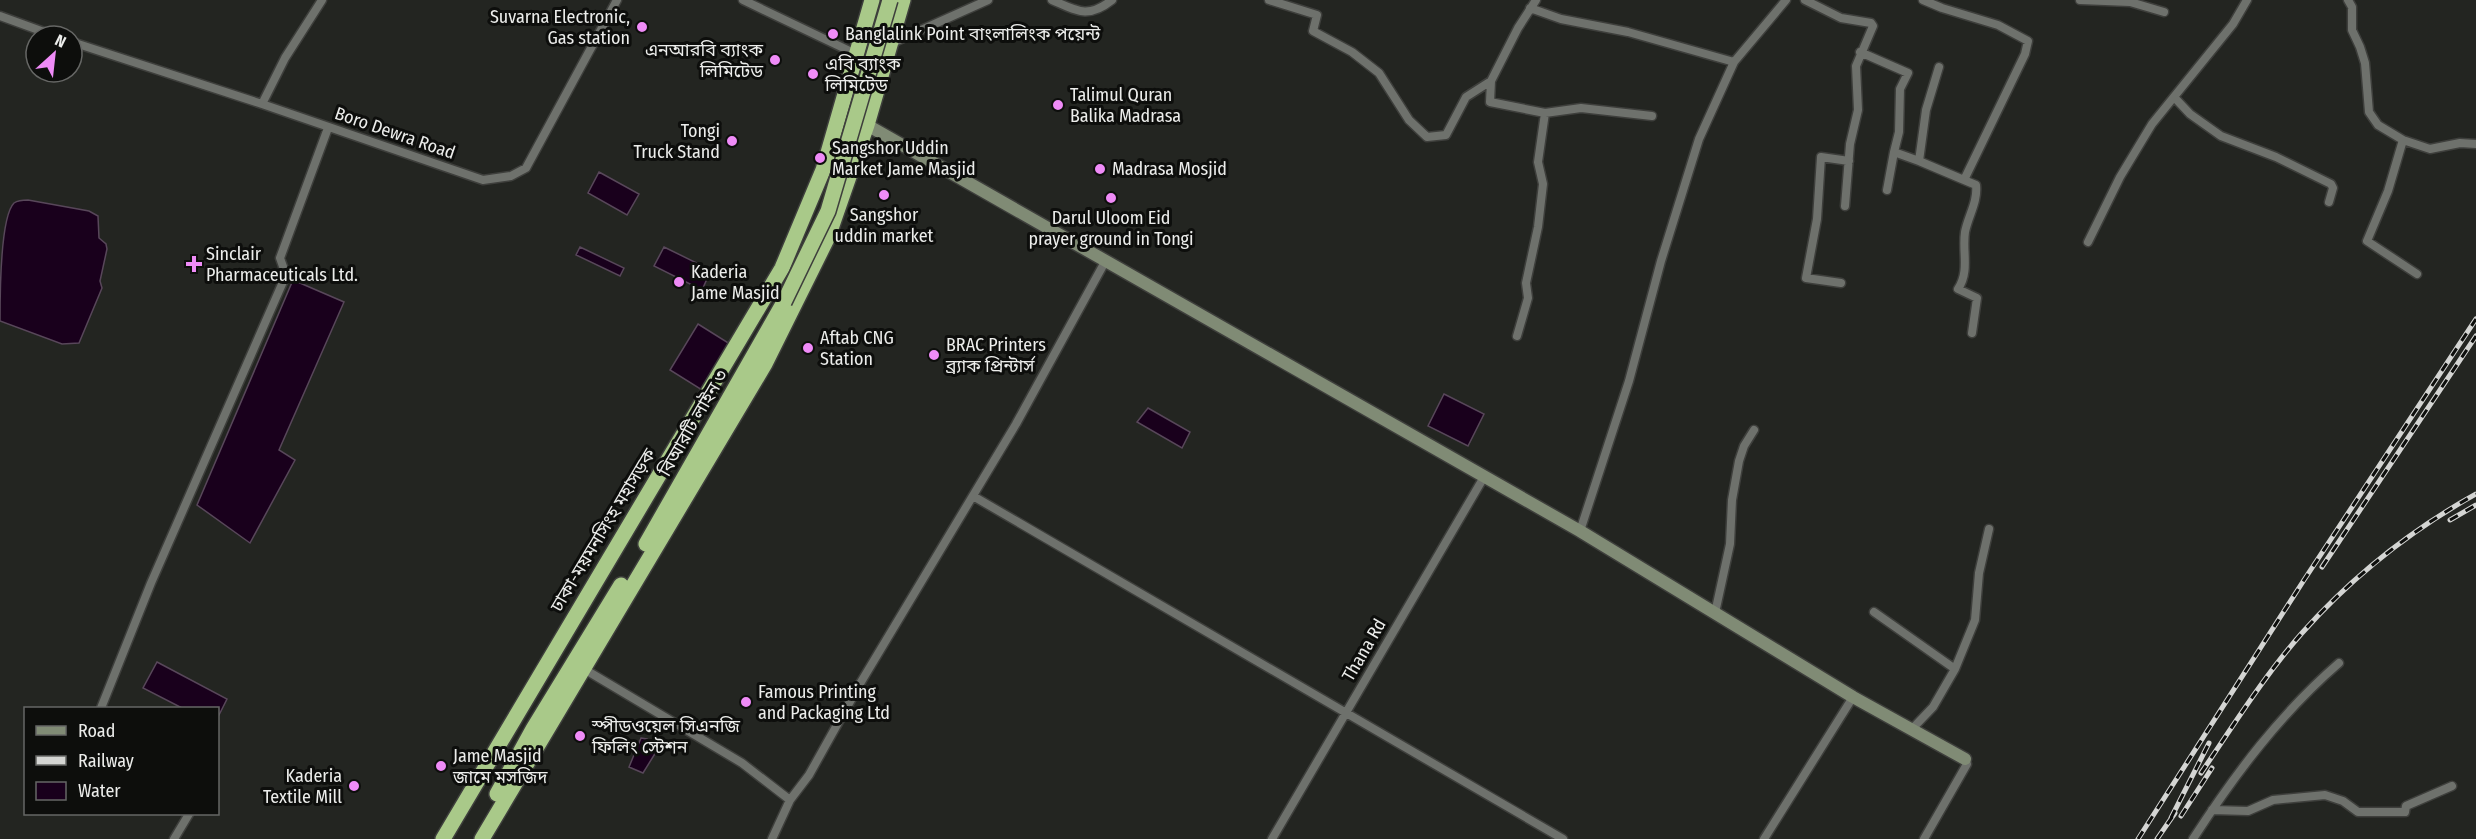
<svg xmlns="http://www.w3.org/2000/svg" width="2476" height="839" font-family="'Fira Sans Condensed','Noto Sans Bengali',sans-serif">
  <style>
    .water { fill: #19001c; stroke: #58475a; stroke-width: 1.5 }
    .lines { fill: none; stroke-linecap: round; stroke-linejoin: round }
    .street-casing { stroke: #3e3f3c; stroke-width: 11 }
    .secondary-casing { stroke: #3e3f3c; stroke-width: 15 }
    .highway-casing { stroke: #3e3f3c; stroke-width: 18 }
    .street { stroke: #6e716c; stroke-width: 8 }
    .secondary { stroke: #808b75; stroke-width: 12 }
    .highway { stroke: #a9c989; stroke-width: 15 }
    .rail-casing { stroke: #d4d5d3; stroke-width: 5 }
    .rail { stroke: #0d0e0c; stroke-width: 3; stroke-dasharray: 9; stroke-linecap: butt }
    .highway-bridge-casing { stroke: #3e3f3c; stroke-width: 18; stroke-linecap: butt }
    .highway-bridge { stroke: #a9c989; stroke-width: 15 }
    .poi-dot { fill: #ef8bf7; stroke: #0d0e0c; stroke-width: 2 }
    .labels { text-anchor: middle; dominant-baseline: central; stroke-width: 6; stroke-linejoin: round; paint-order: stroke }
    .poi-label { font-size: 18px; fill: #ecedeb; stroke: #0d0e0c; text-anchor: start }
    .street-label { font-size: 18px; fill: #ecedeb; stroke: #0d0e0c }
  </style>
  <rect width="100%" height="100%" fill="#232521"/>
  <path class="water" d="M599 172 639 194 627 215 588 193Z
    M28 200 89 211 98 216 99 238 106 244 107 249 100 281 102 288 79 343 62 344 0 321C0 296 0 217 14 203 17 201 24 200 28 200Z
    M580 247 624 268 620 276 576 255Z
    M664 247 711 270 702 290 654 266Z
    M293 280 344 302 279 450 295 460 250 543 197 505Z
    M698 324 730 344 702 390 670 370Z
    M1444 394 1484 414 1468 446 1428 426Z
    M1148 408 1190 432 1182 448 1137 422Z
    M157 662 227 699 218 717V708H182L143 688Z
    M641 738 647 739 657 746 656 752 643 773 629 767Z"/>
  <g class="lines">
    <defs>
      <path id="street" d="M743 0 856 54
        M1052 0C1077 11 1088 19 1112 0
        M1269 0 1317 15 1313 31 1352 52 1379 73 1409 120 1427 137 1446 135 1466 97 1491 81 1518 28 1536 0
        M1805 0 1841 18 1871 23 1873 26 1856 66 1858 110 1850 144 1845 206
        M1923 0 1942 8 1998 25 2028 41 2025 54 1964 180 1976 185C1978 202 1968 216 1965 232 1962 252 1970 271 1958 289L1977 298 1972 333
        M2080 0 2130 2 2164 12
        M2348 0 2352 7V30L2360 47 2365 63 2369 112 2378 125 2403 140 2430 149 2460 143 2476 144
        M1530 8 1561 19 1628 32 1734 62
        M0 16 55 36
        M72 42 262 104 483 180 511 176 526 168 617 0
        M890 44 988 0
        M1860 52 1908 73 1900 89 1899 132 1894 152 1919 161
        M1939 67 1926 110 1919 161 1964 180
        M1491 81 1490 102 1545 113 1581 108 1652 116
        M2174 97 2190 114 2221 136 2276 157 2331 184 2333 188 2329 202
        M262 104 285 58 322 0
        M2403 140 2388 191 2367 241 2417 274
        M1887 190 1894 152
        M2088 242 2120 177 2152 124 2233 24 2247 0
        M1841 283 1806 278 1817 219 1821 157 1849 161
        M1517 336 1528 298 1526 283 1538 227 1543 184 1538 162 1545 113
        M973 496 1563 839
        M1580 531 1629 381 1661 261 1699 139 1734 62 1786 0
        M1874 612 1955 669
        M1715 613 1730 544 1732 500 1739 461 1744 446 1754 430
        M584 669 742 763 790 800 809 775 861 682 1016 424 1106 260
        M101 708 151 583 286 275 280 258 328 128
        M1912 729 1933 707 1955 669 1975 620 1979 573 1989 529
        M2212 810 2248 811 2273 800 2325 795 2343 801 2358 812H2405L2406 806 2452 786
        M174 839 189 814
        M772 839 790 800
        M1272 839 1484 477
        M1764 839 1853 697
        M1924 839 1967 764 1965 759
        M2193 839C2235 774 2281 713 2339 663"/>
      <path id="secondary" d="M867 125 1580 531 1853 697 1965 759"/>
      <path id="highway" d="M646 544 784 302
        M497 794 533 729 621 585
        M443 839 782 268 823 170 872 0
        M482 839 765 364 828 237 867 125 903 0"/>
    </defs>
    <use href="#street" class="street-casing"/>
    <use href="#secondary" class="secondary-casing"/>
    <use href="#highway" class="highway-casing"/>
    <use href="#street" class="street"/>
    <use href="#secondary" class="secondary"/>
    <use href="#highway" class="highway"/>
    <defs>
      <path id="rail" d="M2450 520 2476 505
        M2322 567 2476 336
        M2201 773C2233 726 2264 676 2302 633 2351 578 2411 530 2476 494
        M2181 816 2212 768
        M2171 818 2209 743
        M2138 839 2304 580 2476 319
        M2157 839 2175 813"/>
    </defs>
    <use href="#rail" class="rail-casing"/>
    <use href="#rail" class="rail"/>
    <defs>
      <path id="highway-bridge" d="M784 302 828 211 890 0"/>
    </defs>
    <use href="#highway-bridge" class="highway-bridge-casing"/>
    <use href="#highway-bridge" class="highway-bridge"/>
  </g>
  <g class="poi-dot">
    <circle cx="642" cy="27" r="6"/>
    <circle cx="833" cy="34" r="6"/>
    <circle cx="775" cy="60" r="6"/>
    <circle cx="813" cy="74" r="6"/>
    <circle cx="1058" cy="105" r="6"/>
    <circle cx="732" cy="141" r="6"/>
    <circle cx="820" cy="158" r="6"/>
    <circle cx="1100" cy="169" r="6"/>
    <circle cx="884" cy="195" r="6"/>
    <circle cx="1111" cy="198" r="6"/>
    <path d="M191 255h6v6h6v6h-6v6h-6v-6h-6v-6h6z"/>
    <circle cx="679" cy="282" r="6"/>
    <circle cx="808" cy="348" r="6"/>
    <circle cx="934" cy="355" r="6"/>
    <circle cx="746" cy="702" r="6"/>
    <circle cx="580" cy="736" r="6"/>
    <circle cx="441" cy="766" r="6"/>
    <circle cx="354" cy="786" r="6"/>
  </g>
  <g class="labels">
    <g class="poi-label">
      <text x="630" y="17" text-anchor="end">Suvarna Electronic,<tspan x="630" dy="21">Gas station</tspan></text>
      <text x="845" y="34">Banglalink Point বাংলালিংক পয়েন্ট</text>
      <text x="763" y="50" text-anchor="end">এনআরবি ব্যাংক<tspan x="763" dy="21">লিমিটেড</tspan></text>
      <text x="825" y="64">এবি ব্যাংক<tspan x="825" dy="21">লিমিটেড</tspan></text>
      <text x="1070" y="95">Talimul Quran<tspan x="1070" dy="21">Balika Madrasa</tspan></text>
      <text x="720" y="131" text-anchor="end">Tongi<tspan x="720" dy="21">Truck Stand</tspan></text>
      <text x="832" y="148">Sangshor Uddin<tspan x="832" dy="21">Market Jame Masjid</tspan></text>
      <text x="1112" y="169">Madrasa Mosjid</text>
      <text x="884" y="215" text-anchor="middle">Sangshor<tspan x="884" dy="21">uddin market</tspan></text>
      <text x="1111" y="218" text-anchor="middle">Darul Uloom Eid<tspan x="1111" dy="21">prayer ground in Tongi</tspan></text>
      <text x="206" y="254">Sinclair<tspan x="206" dy="21">Pharmaceuticals Ltd.</tspan></text>
      <text x="691" y="272">Kaderia<tspan x="691" dy="21">Jame Masjid</tspan></text>
      <text x="820" y="338">Aftab CNG<tspan x="820" dy="21">Station</tspan></text>
      <text x="946" y="345">BRAC Printers<tspan x="946" dy="21">ব্র্যাক প্রিন্টার্স</tspan></text>
      <text x="758" y="692">Famous Printing<tspan x="758" dy="21">and Packaging Ltd</tspan></text>
      <text x="592" y="726">স্পীডওয়েল সিএনজি<tspan x="592" dy="21">ফিলিং স্টেশন</tspan></text>
      <text x="453" y="756">Jame Masjid<tspan x="453" dy="21">জামে মসজিদ</tspan></text>
      <text x="342" y="776" text-anchor="end">Kaderia<tspan x="342" dy="21">Textile Mill</tspan></text>
    </g>
    <g class="street-label">
      <text transform="translate(395 133) rotate(19)">Boro Dewra Road</text>
      <text transform="translate(693 423) rotate(-60)">বিআরটি লাইন ৩</text>
      <text transform="translate(603 530) rotate(-59)">ঢাকা-ময়মনসিংহ মহাসড়ক</text>
      <text transform="translate(1364 650) rotate(-60)">Thana Rd</text>
    </g>
  </g>
  <rect x="24" y="707" width="195" height="108" fill="#0d0e0c" stroke="#666765" stroke-width="1.5"/>
  <rect x="36" y="726" width="30" height="9" fill="#808b75" stroke="#666765" stroke-width="1.5"/>
  <text x="78" y="737" font-size="18" fill="#ecedeb">Road</text>
  <rect x="36" y="756" width="30" height="9" fill="#d4d5d3" stroke="#666765" stroke-width="1.5"/>
  <text x="78" y="767" font-size="18" fill="#ecedeb">Railway</text>
  <rect x="36" y="782" width="30" height="18" fill="#19001c" stroke="#666765" stroke-width="1.5"/>
  <text x="78" y="797" font-size="18" fill="#ecedeb">Water</text>
  <g transform="translate(54 54) rotate(27)"><circle r="28" fill="#0d0e0c" stroke="#666765" stroke-width="1.5"/>
  <path d="M0-4.5L10 22L0 15L-10 22Z" fill="#ef8bf7"/>
  <text y="-9" font-size="16" font-weight="bold" text-anchor="middle" fill="#ecedeb">N</text>
  </g>
</svg>
